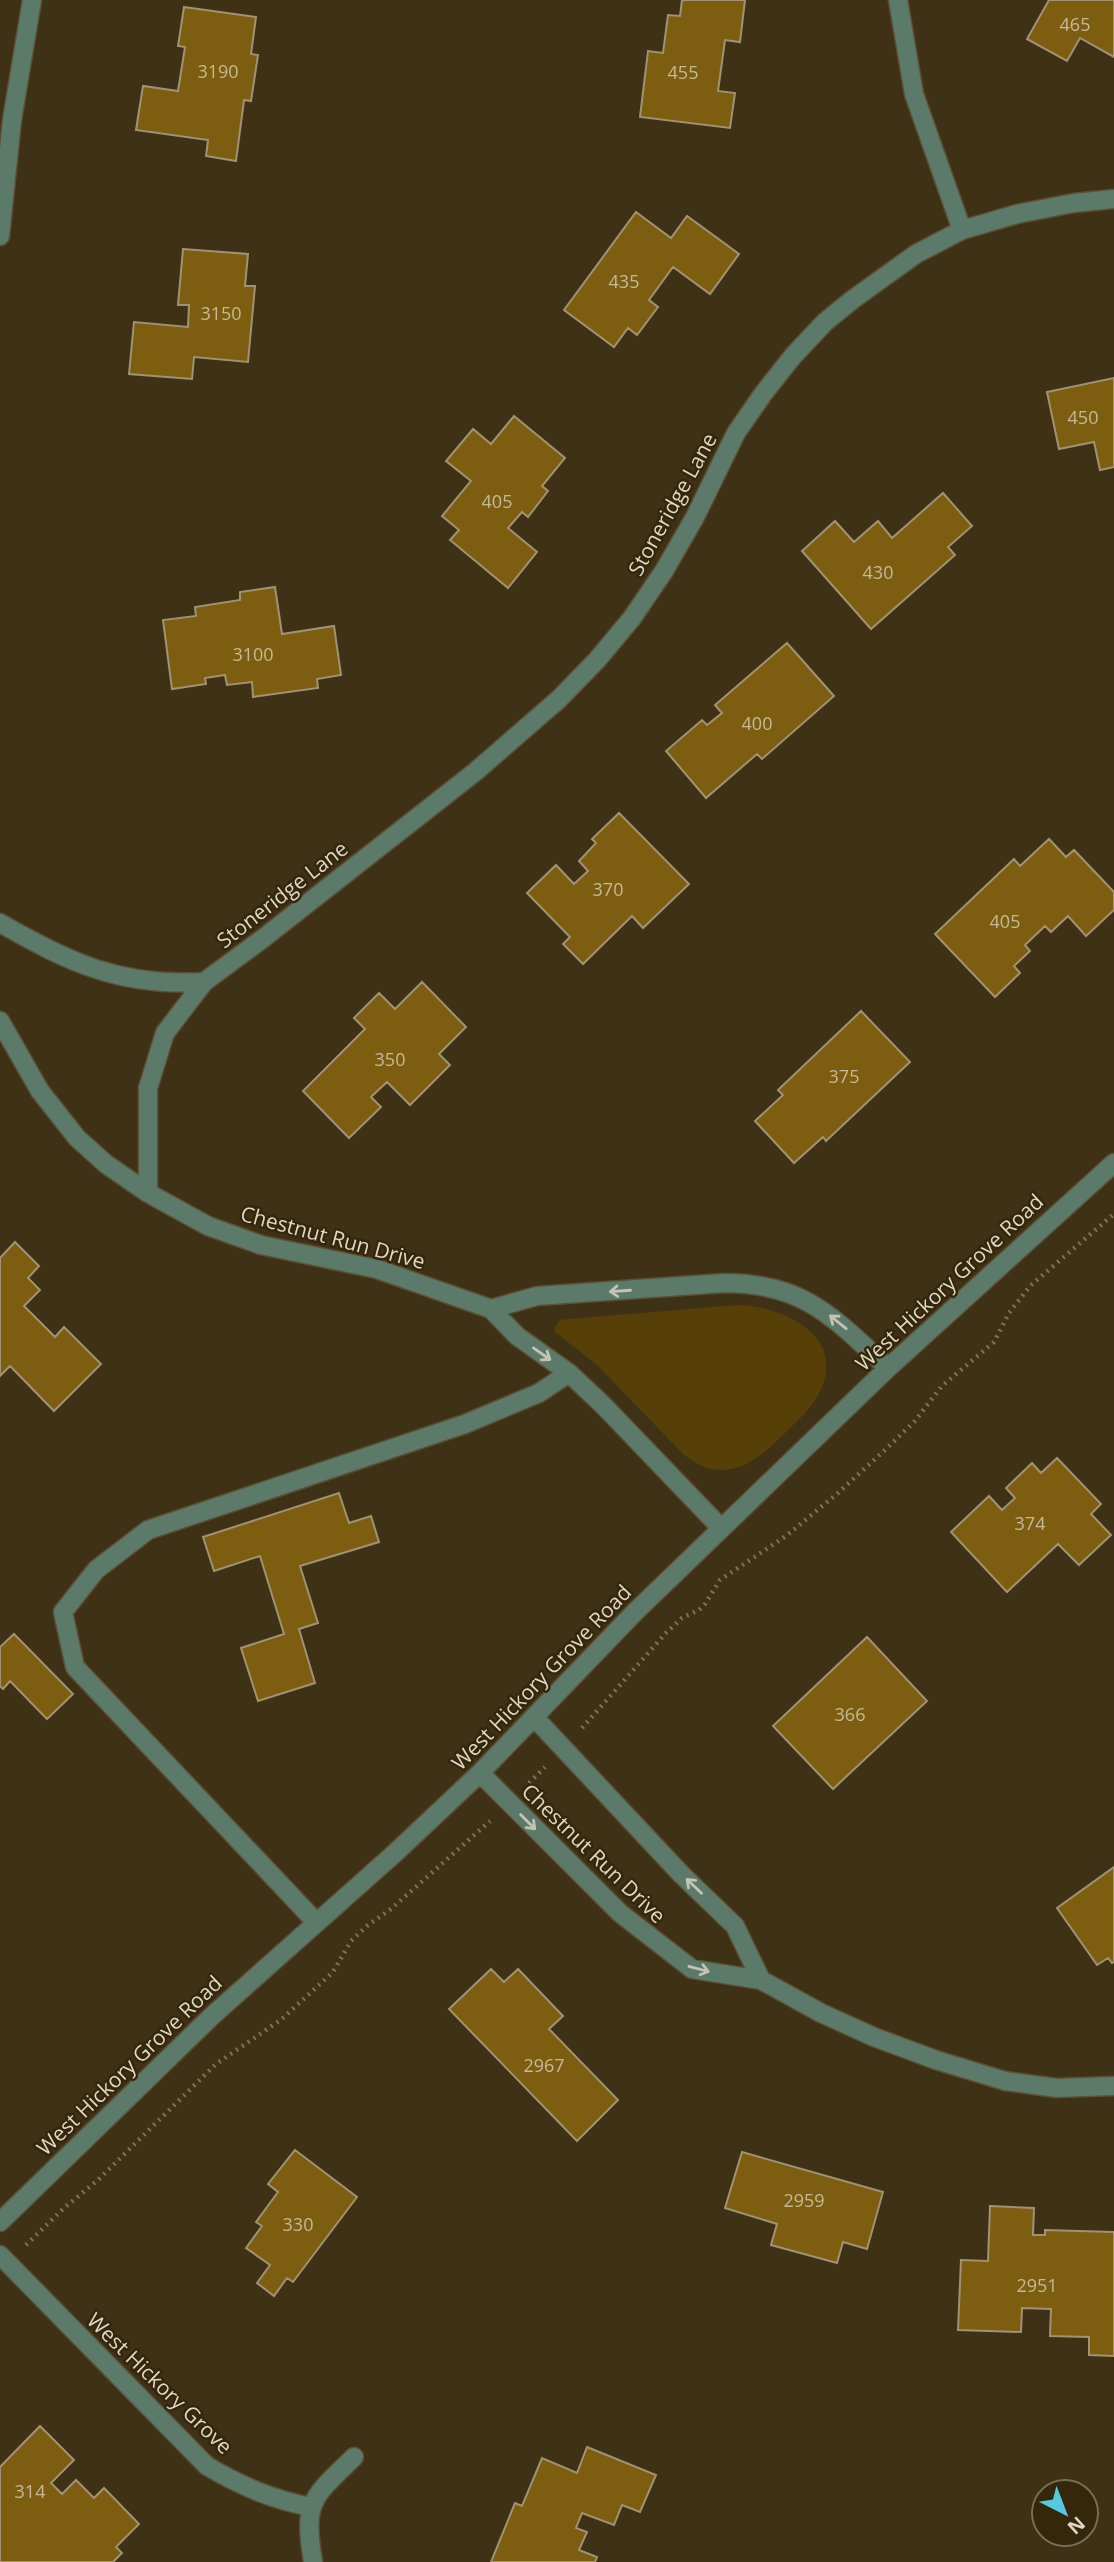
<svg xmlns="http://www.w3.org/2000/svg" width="1114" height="2562" font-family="'Open Sans',sans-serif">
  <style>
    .green { fill: #574007 }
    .building { fill: #7d5e10; stroke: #a19274; stroke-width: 2 }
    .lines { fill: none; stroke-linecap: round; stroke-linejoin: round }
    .minor-casing { stroke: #5b4f35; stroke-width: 21 }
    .path { stroke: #7d725b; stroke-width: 4.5; stroke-dasharray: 2 5; stroke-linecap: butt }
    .minor { stroke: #5c7a6a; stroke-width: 18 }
    .oneway { stroke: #c5c4b4 }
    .labels { text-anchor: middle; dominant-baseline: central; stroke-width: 5; stroke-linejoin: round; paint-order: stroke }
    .number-label { font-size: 18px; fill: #c6b999 }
    .street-label { font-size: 21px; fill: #dfd7c7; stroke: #34270b }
  </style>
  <rect width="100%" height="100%" fill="#3e3115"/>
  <path class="green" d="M738 1305C780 1306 844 1334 822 1387 814 1407 797 1421 782 1436 764 1454 744 1471 718 1470 704 1469 694 1462 684 1455L597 1365 555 1332 554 1328 560 1320 569 1319Z"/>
  <path class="building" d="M682 0H745L740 42 725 40 718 91 735 93 730 128 640 117 648 51 663 53 668 15 680 16Z
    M1049 0H1114V57L1080 38 1067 61 1027 39Z
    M184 7 256 17 251 54 258 55 251 101 244 100 236 161 206 156 208 140 136 130 143 86 178 91 185 47 178 46Z
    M636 212 671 238 687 216 739 254 710 294 673 267 649 300 658 307 637 335 628 328 614 347 564 310Z
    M183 249 248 254 245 286H255L248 362 194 357 192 379 129 374 134 322 188 327 189 305H178Z
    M1114 378V467L1100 470 1094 442 1059 449 1047 392Z
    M514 416 565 458 542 486 548 491 528 517 522 512 508 528 537 552 508 588 450 540 459 530 442 516 471 481 446 461 473 429 491 444Z
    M943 493 972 526 948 547 955 555 871 629 802 551 835 521 854 542 878 521 892 538Z
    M275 587 282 634 334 626 341 675 317 679 318 688 253 697 252 682 227 685 225 675 205 678 206 684 172 689 163 620 196 616 195 607 240 600V592Z
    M787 643 834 696 762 759 757 754 706 798 666 751 702 720 707 725 722 713 715 705Z
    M619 813 689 884 643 928 632 916 583 964 563 944 570 937 527 893 556 865 574 884 588 871 579 861 596 843 592 839Z
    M1049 839 1066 857 1074 850 1114 892V910L1086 936 1068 916 1051 932 1045 926 1025 945 1030 951 1014 966 1020 973 995 997 935 934 1014 859 1020 866Z
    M422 982 466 1027 439 1054 450 1065 410 1105 387 1082 371 1097 381 1107 349 1138 303 1091 365 1029 354 1018 379 993 395 1009Z
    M861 1011 910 1062 826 1141 823 1137 794 1163 755 1121 783 1095 778 1090Z
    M15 1242 39 1266 28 1278 40 1290 24 1306 55 1337 64 1327 101 1364 54 1411 10 1366 0 1376V1258Z
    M1057 1458 1101 1504 1091 1514 1111 1535 1079 1565 1058 1544 1007 1592 951 1532 989 1496 1002 1510 1015 1498 1006 1488 1032 1463 1041 1473Z
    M339 1493 349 1523 371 1516 379 1542 300 1566 318 1623 299 1629 315 1683 258 1701 241 1648 284 1634 260 1556 214 1571 203 1537Z
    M14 1634 73 1694 47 1719 10 1681 3 1689 0 1686V1647Z
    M867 1637 927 1701 833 1789 773 1726Z
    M1114 1867V1962L1112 1963 1108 1958 1097 1965 1057 1908Z
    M491 1969 504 1982 518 1969 563 2016 549 2029 618 2100 577 2141 449 2009Z
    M295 2150 357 2197 293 2282 287 2278 274 2296 257 2283 270 2265 246 2248 262 2226 256 2222 278 2192 268 2184Z
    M742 2152 883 2192 867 2249 843 2242 837 2263 771 2245 777 2224 725 2208Z
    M990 2206 1034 2208 1033 2235H1045V2230L1114 2232V2356L1089 2355V2337L1050 2336 1051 2309 1022 2308 1021 2332 958 2330 961 2260 988 2261Z
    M40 2426 74 2460 51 2483 62 2494 76 2480 94 2498 104 2488 139 2524 116 2547 122 2553 113 2562H0V2467Z
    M587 2447 656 2475 640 2512 622 2505 614 2525 582 2513 576 2528 587 2532 579 2550 597 2557 595 2562H491L515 2503 522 2506 542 2458 577 2473Z"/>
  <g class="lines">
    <defs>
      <path id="minor" d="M898 0 914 94 962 230
        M0 236 12 120 32 0
        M0 923C70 963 121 987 204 982
        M0 1021 40 1091 77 1138 106 1164 148 1193 208 1226 261 1245 377 1269 491 1309 517 1336 569 1373 603 1405 721 1528
        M148 1193V1088L165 1033 204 982 261 940 475 772 559 699 597 660 632 618 664 571 695 517 736 433 763 394 793 356 825 322 852 300 916 254 962 230 1017 214 1074 203 1114 199
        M491 1309 537 1296 724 1283C804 1283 833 1317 888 1368
        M534 1717 681 1874 735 1926 761 1980
        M480 1773 620 1913 692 1969 761 1980 821 2013 874 2037 936 2060 1005 2081 1057 2088 1114 2086
        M316 1922 75 1667 63 1612 96 1570 148 1530 465 1424 539 1393 569 1373
        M0 2222 213 2015 395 1853 480 1773 635 1612 888 1368 1114 1163
        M0 2255 207 2466C243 2487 269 2498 310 2507
        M313 2562C303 2501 312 2498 354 2457"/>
    </defs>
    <use href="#minor" class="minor-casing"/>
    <path class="path" d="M582 1728 666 1633 682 1618 699 1610 705 1604 720 1580 786 1536 838 1493 886 1449 914 1422 942 1386 994 1342 1009 1313 1030 1286 1114 1214
      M529 1783 545 1767
      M26 2245 64 2208 98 2180 216 2064 282 2019 333 1972 351 1941 368 1925 391 1909 490 1821"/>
    <use href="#minor" class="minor"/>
  </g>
  <defs><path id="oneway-shaft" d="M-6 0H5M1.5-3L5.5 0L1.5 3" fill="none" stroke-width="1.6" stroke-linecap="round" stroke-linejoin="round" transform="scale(1.75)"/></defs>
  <g class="oneway">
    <use href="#oneway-shaft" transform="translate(620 1291) rotate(176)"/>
    <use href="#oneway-shaft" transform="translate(838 1322) rotate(-141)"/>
    <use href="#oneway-shaft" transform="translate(542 1354) rotate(35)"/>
    <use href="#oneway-shaft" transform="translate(528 1822) rotate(45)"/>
    <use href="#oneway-shaft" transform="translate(694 1886) rotate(-136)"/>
    <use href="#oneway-shaft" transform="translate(699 1969) rotate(15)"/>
  </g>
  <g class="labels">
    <g class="number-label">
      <text x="1075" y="24">465</text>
      <text x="218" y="71">3190</text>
      <text x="683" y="72">455</text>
      <text x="624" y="281">435</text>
      <text x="221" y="313">3150</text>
      <text x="1083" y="417">450</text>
      <text x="497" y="501">405</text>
      <text x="878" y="572">430</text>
      <text x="253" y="654">3100</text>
      <text x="757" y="723">400</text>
      <text x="608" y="889">370</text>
      <text x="1005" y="921">405</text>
      <text x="390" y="1059">350</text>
      <text x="844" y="1076">375</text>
      <text x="1030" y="1523">374</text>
      <text x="850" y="1714">366</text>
      <text x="544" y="2065">2967</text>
      <text x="804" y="2200">2959</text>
      <text x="298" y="2224">330</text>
      <text x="1037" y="2285">2951</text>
      <text x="30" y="2491">314</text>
    </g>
    <g class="street-label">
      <text transform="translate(672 504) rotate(-61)">Stoneridge Lane</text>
      <text transform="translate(282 894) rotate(-38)">Stoneridge Lane</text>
      <text transform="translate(333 1237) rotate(15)">Chestnut Run Drive</text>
      <text transform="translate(949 1282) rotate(-43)">West Hickory Grove Road</text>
      <text transform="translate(541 1677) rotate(-46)">West Hickory Grove Road</text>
      <text transform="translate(594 1853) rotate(44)">Chestnut Run Drive</text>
      <text transform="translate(129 2065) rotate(-44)">West Hickory Grove Road</text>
      <text transform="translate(160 2383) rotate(44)">West Hickory Grove</text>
    </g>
  </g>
  <g transform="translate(1065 2513) rotate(138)"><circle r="33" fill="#34270b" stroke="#786d56" stroke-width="2"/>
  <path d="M0-5L12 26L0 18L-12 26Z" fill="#56c9e0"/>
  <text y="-10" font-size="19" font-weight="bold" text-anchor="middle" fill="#dfd7c7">N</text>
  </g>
</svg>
